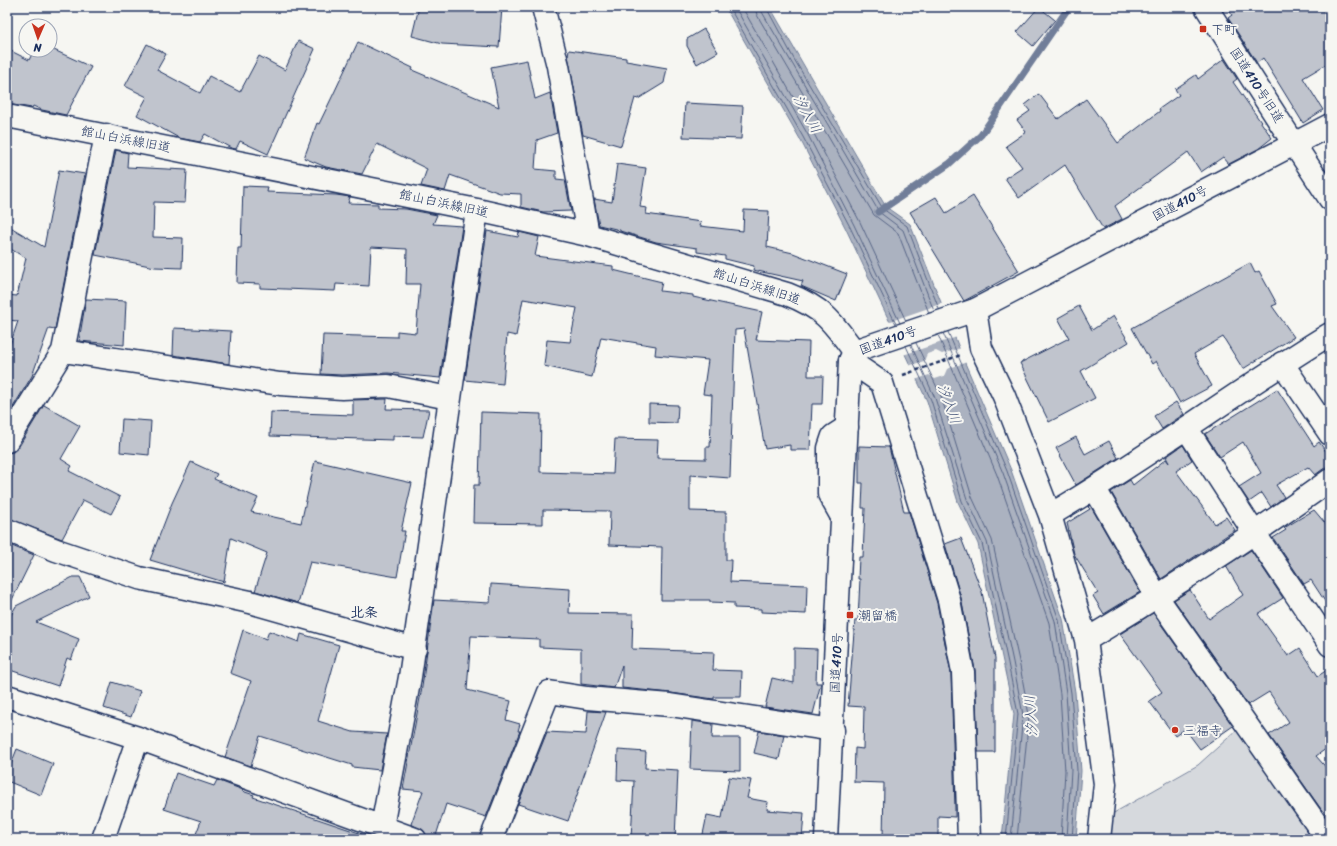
<svg xmlns="http://www.w3.org/2000/svg" width="1337" height="846" font-family="Sriracha,'Klee One',sans-serif">
  <style>
    .green { fill: #d6d9dd; stroke: #78849e }
    .water { fill: #abb2c0; stroke: #717e99 }
    .pier { fill: #f6f6f2 }
    .lines { fill: none; stroke-linecap: round; stroke-linejoin: round }
    .shore { stroke: #556385; stroke-width: 1 }
    .stream { stroke: #717e99; stroke-width: 7 }
    .building { fill: #c0c4cd; stroke: #1b2f5e }
    .minor-casing { stroke: #1b2f5e; stroke-width: 25 }
    .major-casing { stroke: #1b2f5e; stroke-width: 25 }
    .highway-casing { stroke: #1b2f5e; stroke-width: 25 }
    .path { stroke: #1b2f5e; stroke-width: 2.5; stroke-dasharray: 4 3; stroke-linecap: butt }
    .minor { stroke: #f6f6f2; stroke-width: 22 }
    .major { stroke: #f6f6f2; stroke-width: 22 }
    .highway { stroke: #f6f6f2; stroke-width: 22 }
    .poi-dot { fill: #c8321e; stroke: #f6f6f2; stroke-width: 1.5 }
    .labels { text-anchor: middle; dominant-baseline: central; stroke-width: 4; stroke-linejoin: round; paint-order: stroke }
    .poi-label { font-size: 13px; fill: #1b2f5e; stroke: #f6f6f2; text-anchor: start }
    .street-label { font-size: 13px; fill: #1b2f5e; stroke: #f6f6f2 }
    .water-label { font-size: 14px; font-style: italic; fill: #46567b; stroke: #f6f6f2 }
    .neighbourhood-label { font-size: 14px; font-weight: bold; fill: #1b2f5e; stroke: #f6f6f2 }
  </style>
  <rect width="100%" height="100%" fill="#f6f6f2"/>
  <filter id="ink" filterUnits="userSpaceOnUse"><feTurbulence type="fractalNoise" baseFrequency=".025" numOctaves="2"/><feDisplacementMap in="SourceGraphic" scale="8" xChannelSelector="R" yChannelSelector="G"/><feConvolveMatrix kernelMatrix="1 2 1 2 8 2 1 2 1" color-interpolation-filters="sRGB"/></filter>
  <g filter="url(#ink)">
    <path class="green" d="M1238 729 1316 839H1111L1112 814 1198 765Z"/>
    <path class="water" d="M725 7H770L886 207 910 224 965 363 1011 470 1063 619 1075 692 1081 771 1076 839H1002L1014 714 978 544 958 502 927 401 846 229 800 139Z"/>
    <path class="pier" d="M943 303 957 337 903 355 888 322Z
      M961 348 967 362 947 369 944 376 935 379 929 375 915 380 908 366 924 361 927 354 936 351 942 354Z"/>
    <g class="lines">
      <path class="shore" d="M729 7 803 137 850 227 896 324
        M735 7 808 135 854 225 900 323
        M742 7 813 132 860 222 906 321
        M755 7 757 15 874 215 898 233 929 313
        M761 7 762 12 879 212 903 230 934 311
        M766 7 794 59 883 209 907 226 939 309
        M948 332 1007 471 1059 620 1071 693 1077 770 1072 839
        M943 333 1003 473 1055 621 1066 693 1071 770 1067 839
        M938 335 997 475 1049 623 1060 694 1065 771 1061 839
        M916 343 941 396 972 497 992 540 1019 661 1029 715 1017 839
        M911 345 935 398 967 499 987 542 1013 662 1023 715 1011 839
        M906 346 931 400 962 501 982 543 1008 663 1018 714 1006 839"/>
      <path class="stream" d="M878 212 949 164 981 135 1069 7"/>
    </g>
    <path class="building" d="M419 7H502L499 47 442 44 412 36Z
      M1039 7 1055 20 1033 46 1017 32Z
      M1227 7H1330V62L1303 78 1323 110 1303 123 1263 58 1257 63 1228 18 1232 15Z
      M704 29 718 52 697 64 687 46V39Z
      M298 41 315 49 268 154 240 141 236 149 231 148 205 134 200 142 179 138 137 115 147 97 125 86 147 44 166 54 157 70 200 93 209 76 240 92 259 56 285 70Z
      M358 42 413 68 412 70 499 107 491 67 527 60 535 99 550 93 557 133 537 140 535 169 556 171V179L565 180 571 211 543 212 521 207V194L500 193 450 175 445 191 421 186 427 169 377 144 362 174 326 167 304 158 317 123 319 124 333 95Z
      M7 49 29 60 34 50H54L91 67 66 115 42 110 33 106 32 108 7 104Z
      M569 50 626 58V61L667 68 664 83 638 99 635 98 621 146 583 135 568 56Z
      M1224 59 1237 79 1233 82 1272 138 1258 149 1229 164 1223 157 1201 172 1188 152 1115 206 1122 219 1103 229 1065 165 1019 198 1005 178 1022 167 1006 146 1026 132 1017 120 1030 111 1025 105 1039 94 1058 119 1086 99 1118 143 1160 111 1159 109 1179 95 1175 89 1196 75 1198 79Z
      M685 103 743 106 741 139 683 137Z
      M116 150 128 153 127 167 187 170 185 203 154 202 153 237 183 238 182 268 155 267 95 255Z
      M617 164 646 168 640 207 647 208 646 214 701 222 700 226 743 231 744 210 769 211 767 247 793 253 847 274 836 301 801 286 803 281 753 270 754 266 725 259V256L697 252V248L656 242 620 231V230L599 225 594 199 612 202Z
      M59 170 85 174 55 329 49 328 32 376 7 417V354L18 321 7 320V295L17 296 26 258 7 247V225L44 247Z
      M243 186 268 187 267 192 336 195 350 197 348 203 378 204V208L406 209 437 215 433 224 462 226 440 378 388 373 342 375 321 374 323 335 397 337V331L416 333 420 284H406L407 249 371 247 369 286 336 284 335 291 260 288V284L237 283 238 248H241Z
      M973 196 1019 271 964 301 910 212 936 197 946 213Z
      M487 231 518 237 519 232 539 237 535 256 613 266V270L662 282 660 291 693 295V297L762 312 756 340 809 342 808 376H823L822 404H812L810 450H790V445L765 449 744 329 735 330 730 478 690 475V511L726 512V560H731L730 582 807 585 806 614 761 612V609L734 608V603L710 602V600H661L662 547 609 545 610 511 543 510V524L473 523 474 485H479L481 412 541 414 540 472 613 474 615 439 658 440 657 458 706 459V447H710L712 395 703 394 708 360 655 355 656 346 601 337 592 377 544 366 547 340 570 342 577 308 523 299 516 336 507 334 503 384 465 380Z
      M1250 263 1255 273 1259 271 1277 304 1272 306 1294 337 1243 369 1223 337 1194 354 1212 386 1180 403 1156 361 1152 364 1132 328Z
      M86 299 126 301 124 345 79 341Z
      M1079 306 1092 330 1113 316 1129 342 1081 371 1095 398 1049 422 1020 363 1069 338 1058 318Z
      M174 328 231 331 229 364 173 355Z
      M1277 389 1314 446 1319 442 1330 457V464L1315 475 1308 467 1276 485 1284 497 1271 507 1262 493 1249 502 1239 487 1261 473 1243 442 1220 457 1205 434Z
      M387 399 386 409 429 410 423 437 393 436V440L270 436 271 412 353 415V400Z
      M1176 402 1184 414 1162 429 1154 416Z
      M649 404 678 405 677 423 649 422Z
      M44 405 80 426 61 459 72 466 69 471 120 497 111 514 83 500 62 539 7 518V453L13 452 18 448Z
      M122 419 151 421 149 455 120 452Z
      M1076 437 1085 454 1109 441 1118 458 1076 485 1056 448Z
      M1183 445 1192 460 1176 471 1215 524 1226 517 1235 530 1161 579 1111 492 1130 480 1133 485 1166 459 1169 463 1166 457Z
      M859 446 889 447 904 512H909L937 603 951 673 955 809V817L938 816V839H883L884 783 854 782 855 748 863 749 864 707 848 706 855 620H858L860 579H858L859 557H863L865 508H862L863 483H859Z
      M315 461 412 483 401 531H405L397 577 310 562 298 603 255 591 267 553 231 538 224 582 150 560 172 503 191 462 217 474 214 479 258 498 251 512 301 523Z
      M1090 505 1140 592 1104 614 1093 596 1098 593 1074 554 1067 523 1090 509 1088 507Z
      M1314 510 1330 529V609L1311 580 1304 584 1273 538 1286 530 1284 528Z
      M961 538 982 592 995 658V752H978L975 670 961 598 945 544Z
      M7 544 34 555 7 610Z
      M1251 550 1283 598 1258 614 1288 656 1300 648 1318 676 1330 668V746L1316 756 1330 772V822L1269 735 1289 722 1269 692 1248 705 1174 600 1190 590 1209 619 1243 595 1226 566Z
      M73 577H80L89 596 36 622 79 639 71 660 67 658 58 686 7 669V622L16 606Z
      M491 584 570 589 569 613 633 614 632 649 714 652 713 670 742 671 741 697H714V699L671 693 622 688V665L614 688 581 684V649L539 647V639L471 636 467 690 511 701 506 720 520 724 518 731H520L486 817 446 804 435 839H427L424 831 411 824 423 791 403 789 422 687 434 600 490 603Z
      M1153 613 1233 726 1200 749 1185 729 1175 736 1149 701 1162 692 1120 634Z
      M243 630 266 639 269 631 299 642 301 634 339 645 318 721 353 732 387 734 380 770 352 767V765L260 736 251 766 225 757 251 681 230 673Z
      M794 648 817 649 816 683H821L813 714 765 707 772 678 794 683Z
      M112 682 140 691 131 717 104 708Z
      M588 711 606 712 568 821 518 804 547 732 586 734Z
      M692 721 713 724 712 738H740V771L690 769Z
      M759 731 784 735 779 759 754 753Z
      M17 749 53 764 41 795 7 781V774Z
      M618 750 646 752 645 768 678 770 675 839H631L634 781 617 780Z
      M176 773 214 786 217 780 243 790 242 791 254 795 253 797 365 835 364 839H194L201 821 164 809Z
      M729 777 751 780 747 798 768 802 767 810 804 813 802 839H702L707 815 722 818Z"/>
    <g class="lines">
      <defs>
        <path id="minor" d="M543 7 558 66 588 235
          M1206 7 1294 144
          M7 116 477 210 588 235 787 294C823 308 832 321 854 351
          M975 310 981 348 1004 396 1050 515 1086 640 1105 784 1099 839
          M63 351 280 384 342 388 388 386 449 398
          M850 361 882 383 949 600 963 672 969 839
          M1282 363 1330 434
          M1187 429 1255 534 1330 645
          M7 441 63 351 106 135
          M1095 489 1157 597 1327 839
          M1050 515C1146 459 1235 392 1330 334
          M842 517 829 494V448L833 436 847 427
          M7 530 56 550 139 578 250 602 415 649
          M1086 640C1169 590 1251 537 1330 480
          M7 696 138 738 415 839
          M382 827 410 677 477 210
          M103 839 138 738
          M491 839 549 692 587 698 670 705 833 730"/>
        <path id="major" d="M1330 125 1294 144 1330 199"/>
        <path id="highway" d="M826 839 850 361 854 351 975 310 1294 144"/>
      </defs>
      <use href="#minor" class="minor-casing"/>
      <use href="#major" class="major-casing"/>
      <use href="#highway" class="highway-casing"/>
      <path class="path" d="M903 375 961 355"/>
      <use href="#minor" class="minor"/>
      <use href="#major" class="major"/>
      <use href="#highway" class="highway"/>
    </g>
  </g>
  <g class="poi-dot">
    <rect x="1199" y="25" width="8" height="8" rx="2"/>
    <rect x="846" y="611" width="8" height="8" rx="2"/>
    <circle cx="1175" cy="730" r="4"/>
  </g>
  <g class="labels">
    <g class="poi-label">
      <text x="1211" y="29">下町</text>
      <text x="858" y="615">潮留橋</text>
      <text x="1183" y="730">三福寺</text>
    </g>
    <g class="street-label">
      <text transform="translate(1257 85) rotate(57)">国道410号旧道</text>
      <text transform="translate(126 139) rotate(11)">館山白浜線旧道</text>
      <text transform="translate(444 203) rotate(12)">館山白浜線旧道</text>
      <text transform="translate(1180 203) rotate(-28)">国道410号</text>
      <text transform="translate(757 286) rotate(18)">館山白浜線旧道</text>
      <text transform="translate(888 340) rotate(-20)">国道410号</text>
      <text transform="translate(836 663) rotate(-87)">国道410号</text>
    </g>
    <g class="water-label">
      <text transform="translate(807 114) rotate(61)">汐入川</text>
      <text transform="translate(949 404) rotate(70)">汐入川</text>
      <text transform="translate(1031 716) rotate(-94)">汐入川</text>
    </g>
    <g class="neighbourhood-label">
      <text x="364" y="612">北条</text>
    </g>
  </g>
  <rect width="1337" height="846" fill="none" stroke="#f6f6f2" stroke-width="24"/>
  <rect x="12" y="12" width="1313" height="822" fill="none" stroke="#1b2f5e" stroke-width="1.5" filter="url(#ink)"/>
  <g transform="translate(38 38) rotate(182)"><circle r="19" fill="#f6f6f2" stroke="#9ea6b7"/>
  <path d="M0-3L7 15L0 10L-7 15Z" fill="#c8321e"/>
  <text y="-6" font-size="11" font-weight="bold" text-anchor="middle" fill="#1b2f5e">N</text>
  </g>
</svg>
